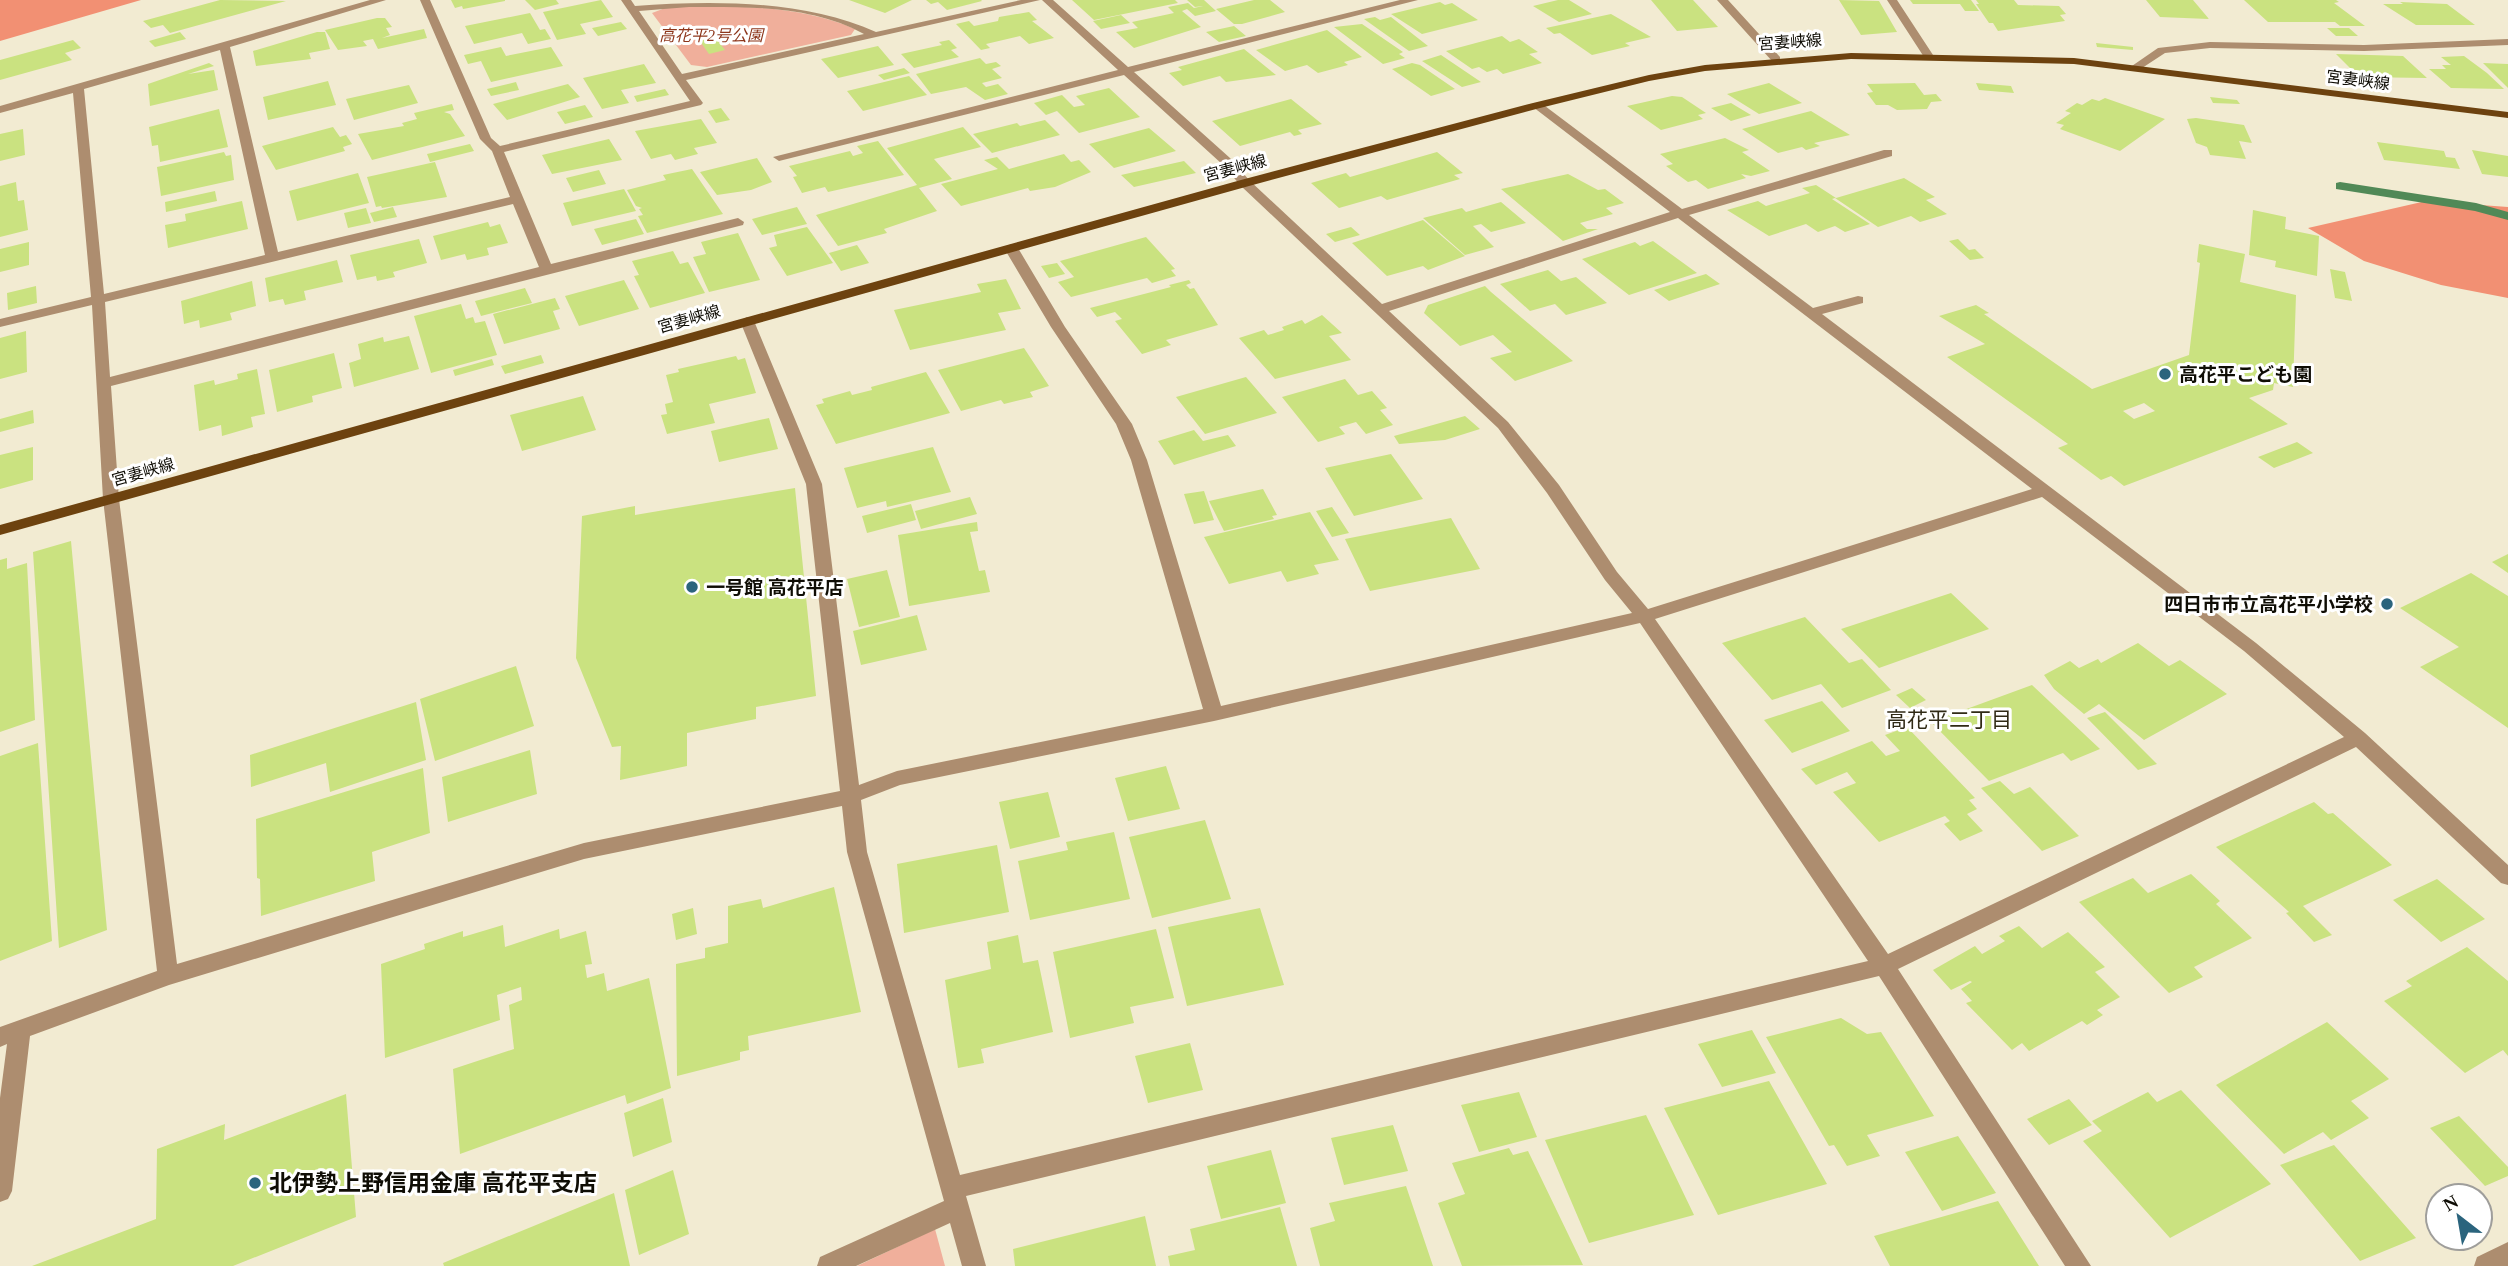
<svg xmlns="http://www.w3.org/2000/svg" width="2508" height="1266" font-family="'Times New Roman','Noto Sans JP',serif">
  <style>
    .green { fill: #f0af9b }
    .forest { fill: #f29073 }
    .lines { fill: none; stroke-linecap: round; stroke-linejoin: round }
    .stream { fill: #518957; fill-rule: evenodd }
    .building { fill: #cae280; fill-rule: evenodd }
    .minor { fill: #ad8d6f; fill-rule: evenodd }
    .major { fill: #6d420f; fill-rule: evenodd }
    .poi-dot { fill: #2b647d; stroke: #fff; stroke-width: 2.5 }
    .labels { text-anchor: middle; dominant-baseline: central; stroke-width: 6; stroke-linejoin: round; paint-order: stroke }
    .far-park-label { font-size: 16px; font-style: italic; fill: #8d361b; stroke: #fff }
    .far-street-label { font-size: 16px; fill: #0f0d05; stroke: #fff }
    .poi-label { font-size: 19px; font-weight: bold; fill: #0f0d05; stroke: #fff; text-anchor: start }
    .neighbourhood-label { font-size: 21px; fill: #302a16; stroke: #fff }
    .near-poi-label { font-size: 23px; font-weight: bold; fill: #0f0d05; stroke: #fff; text-anchor: start }
  </style>
  <rect width="100%" height="100%" fill="#f2ebd2"/>
  <path class="green" d="M689 5C746 7 801 6 855 29L851 35 707 67 691 65 652 13 668 7Z
    M935 1229 945 1266H857Z"/>
  <path class="forest" d="M0 0H141L0 41Z
    M2426 201 2508 207V298L2441 285 2364 261 2308 228Z"/>
  <g class="lines">
    <path class="stream" d="M2340 182 2476 203 2508 212V220L2475 211 2336 189V183Z"/>
  </g>
  <path class="building" d="M220 0 286 1 170 33 163 25 151 28 143 21Z
    M451 0H505V1L463 9 462 6 455 8Z
    M525 0H556L559 4 535 10Z
    M601 0 613 17 580 24 586 34 557 40 543 12Z
    M849 0H912L885 13Z
    M926 0H981L982 1 947 10 938 2 931 4Z
    M1072 0H1175L1178 3 1094 20Z
    M1187 0H1204L1216 11 1195 16 1187 9 1182 11 1201 27 1134 48 1116 32 1138 28 1132 22 1174 13 1168 7 1188 3 1194 8 1203 6 1195 7Z
    M1254 0H1270L1285 12 1242 24H1234L1216 9Z
    M1558 0H1569L1592 14 1559 22 1533 6Z
    M1651 0H1693L1718 27 1677 31Z
    M1839 0 1879 1 1897 32 1861 35Z
    M1910 0H1971L1979 11H1965L1960 4H1913Z
    M1976 0H2014L2018 5 2059 6 2066 14 2060 15 2065 21 1998 31 1993 23H1989L1976 4H1979Z
    M2146 0H2193L2209 19 2160 17Z
    M2244 0H2336L2339 2 2334 3 2365 26H2340L2335 22H2268Z
    M1440 2 1445 5 1452 3 1478 20 1422 34 1391 14Z
    M2400 2 2447 4 2475 25H2416L2383 4H2403Z
    M1029 12 1037 20 1032 21 1054 38 1029 44 1020 36 986 44 990 48 981 50 956 24 969 21 974 26 998 21 999 17Z
    M530 13 540 30 545 29 551 39 528 44 522 33 474 44 465 26Z
    M1611 14 1651 37 1625 43 1630 46 1592 55 1560 33 1554 34 1546 28Z
    M1121 15 1130 23 1101 29 1093 21Z
    M1375 17 1380 20 1391 17 1428 46 1409 51 1364 19Z
    M377 18H385L392 27 386 28 390 35 382 38 424 29 427 38 378 49 373 39 363 41 367 46 338 50 325 30Z
    M621 22 627 29 598 36 592 28Z
    M1362 24 1403 52 1399 54 1405 58 1383 64 1334 27Z
    M1234 26 1246 36 1219 42 1206 32Z
    M2327 28H2349L2358 36H2336Z
    M1327 30 1362 57 1344 62 1348 65 1318 73 1307 65 1285 71 1256 50Z
    M180 32 186 39 155 47 149 41Z
    M317 32H325L330 49 309 53 311 59 256 66 253 51Z
    M712 33 725 50 709 54 697 37Z
    M1502 36 1510 42 1519 39 1538 52 1529 54 1542 63 1503 74 1497 69 1487 72 1479 67 1472 69 1446 51Z
    M73 40 81 48 65 53 72 60 0 80V60Z
    M949 40 957 48 951 50 959 57 914 68 901 54 942 45 939 42Z
    M2096 43 2133 47V50L2097 47Z
    M878 46 894 65 838 78 821 59Z
    M501 47 506 56 551 47 563 66 491 82 481 61 468 64 464 55Z
    M1244 49 1276 75 1226 82 1220 76 1183 86 1169 73 1182 70 1178 67Z
    M2336 54 2403 56 2427 78 2359 77Z
    M1441 55 1481 82 1462 87 1422 61Z
    M2464 56 2487 73 2504 89 2451 88 2429 69H2446L2442 65H2451L2441 57Z
    M980 58 986 64 996 62 1001 66 992 69 1002 78 982 83 986 87 998 84 1008 94 985 100 966 87 931 94 916 74Z
    M209 63 214 66 188 74 214 70 218 90 150 106 148 84Z
    M1412 63 1420 65 1455 89 1431 96 1392 69Z
    M2483 63 2508 64V88Z
    M644 64 656 83 621 90 629 103 602 109 583 78Z
    M904 68 910 73 884 80 878 75Z
    M909 76 927 95 863 111 847 91Z
    M328 81 336 105 268 120 263 97Z
    M516 82 519 90 491 96 487 89Z
    M1769 83 1802 103 1759 114 1727 94Z
    M1915 83 1924 95 1936 94 1942 101 1931 102 1927 109 1897 110 1888 105H1876L1867 93 1873 92 1867 84Z
    M1976 83 2011 86 2014 93 1979 90Z
    M568 84 580 97 507 120 493 104Z
    M409 85 418 103 354 120 346 99Z
    M1109 88 1140 117 1079 133 1057 111 1046 115 1034 103 1062 95 1074 107 1085 105 1076 96Z
    M665 89 669 95 637 102 634 96Z
    M1672 96 1682 97 1706 113 1698 115 1703 119 1661 130 1627 106Z
    M2210 97 2237 100 2240 104 2213 103Z
    M2105 98 2165 119 2120 151 2060 129 2064 125 2056 123 2071 113 2065 111 2077 103 2082 105 2092 99 2099 101Z
    M1291 99 1322 124 1298 130 1302 134 1294 136 1290 132 1240 146 1212 121Z
    M1731 103 1751 115 1731 121 1711 108Z
    M452 104 454 110 444 112 450 114 465 136 372 160 358 134 404 126 402 123 417 119 414 113Z
    M585 105 593 117 565 124 557 112Z
    M721 108 730 120 716 123 708 111Z
    M219 109 228 147 160 162 158 145 152 146 149 127Z
    M1811 111 1850 135 1814 143 1820 146 1806 150 1802 147 1778 153 1742 129Z
    M2196 118 2244 125 2252 143 2239 141 2246 159 2210 155 2207 147 2196 143 2187 119Z
    M701 119 717 143 694 148 698 154 675 160 671 154 651 159 635 131Z
    M1045 120 1060 135 992 153 973 134 1017 123 1020 126Z
    M333 127 340 137 346 135 352 144 343 147 345 151 276 170 262 146Z
    M963 127 981 147 934 159 952 179 919 188 937 211 884 229 887 233 838 246 816 215 917 185 887 148Z
    M1149 128 1176 151 1114 168 1089 144Z
    M23 129 25 155 0 161V134Z
    M1725 138 1749 150 1742 152 1770 171 1751 176 1741 174 1746 178 1708 189 1696 180 1688 182 1666 166 1673 164 1660 154Z
    M609 139 622 160 552 174 542 155Z
    M878 141 904 175 828 192 825 187 802 193 793 177 797 176 789 166 850 151 853 156 863 153 857 146Z
    M2377 142 2444 151 2446 157 2455 158 2460 169 2384 160Z
    M470 144 474 151 430 162 427 154Z
    M2472 150 2508 156V177L2482 174Z
    M224 152 226 156 231 155 234 180 161 196 157 167Z
    M1437 152 1463 173 1454 175 1460 179 1387 200 1381 196 1339 208 1311 183 1346 173 1350 177Z
    M1064 154 1071 162 1079 160 1091 172 1055 187 1030 191 1028 188 961 206 941 184 998 169 984 160 997 157 1009 169Z
    M757 158 772 182 751 190 717 195 700 172Z
    M1184 161 1196 173 1134 187 1121 175Z
    M435 162 447 197 382 208 381 206 376 207 367 177Z
    M692 169 723 214 647 233 638 216 643 215 639 209 642 208 636 206 627 190 666 180 663 175Z
    M599 170 606 184 573 192 566 178Z
    M358 173 369 203 297 221 289 191Z
    M1568 174 1598 190 1605 189 1624 203 1606 208 1613 214 1580 223 1587 229H1598L1563 241 1501 189Z
    M1904 178 1935 197 1926 200 1947 214 1920 222 1911 216 1878 227 1835 198 1832 199 1870 224 1845 232 1835 226 1818 232 1806 224 1769 236 1727 210 1758 201 1766 206 1810 193 1802 188 1816 185 1836 198Z
    M16 182 18 201 24 200 28 230 0 237V186Z
    M624 189 636 211 572 226 563 203Z
    M215 191 217 201 166 212 165 202Z
    M242 201 248 229 168 248 165 225 186 221 185 214Z
    M1501 202 1526 223 1491 232 1481 224 1473 226 1494 247 1465 255 1423 218 1462 208 1466 212Z
    M393 207 397 217 374 222 370 213Z
    M797 207 807 224 762 235 752 219Z
    M366 208 371 223 348 228 344 213Z
    M2253 210 2286 217 2285 229 2319 236 2317 276 2275 267 2276 261 2249 255Z
    M636 219 644 234 602 245 594 229Z
    M1423 220 1465 256 1428 270 1423 266 1387 276 1352 243Z
    M488 222 490 227 500 224 508 243 487 248 489 255 467 260 465 254 441 260 433 236Z
    M807 227 833 263 787 276 769 248 777 246 774 235Z
    M1351 227 1360 235 1335 242 1326 234Z
    M738 233 760 280 709 292 693 257 706 254 701 242Z
    M1146 237 1175 269 1171 270 1176 276 1152 283 1147 278 1071 297 1058 282 1074 277 1060 261Z
    M419 239 427 263 393 272 395 277 377 281 376 276 357 280 350 255Z
    M1958 239 1969 250 1975 249 1984 258 1970 260 1949 241Z
    M1653 241 1697 273 1629 295 1582 259 1635 242 1640 246Z
    M29 242V265L0 272V249Z
    M2199 244 2245 254 2240 282 2296 295 2293 387 2274 383 2273 390 2249 398 2288 424 2124 486 2111 476 2101 480 2058 448 2068 444 1947 357 1985 344 1939 316 1976 305 1989 313 1984 314 2092 389 2189 355 2200 263 2197 262ZM2144 403 2155 411 2134 419 2123 411Z
    M857 245 869 263 841 271 829 253Z
    M673 251 680 264 688 262 705 293 650 308 634 276 639 275 632 261Z
    M337 260 343 282 304 291 306 300 285 305 283 299 269 302 265 278Z
    M1057 263 1065 274 1049 278 1041 266Z
    M2330 269 2345 272 2352 301 2335 298Z
    M1548 270 1561 281 1576 277 1607 303 1566 315 1555 304 1530 311 1500 284Z
    M1706 274 1720 284 1669 301 1654 290Z
    M1006 279 1021 309 998 313 1006 330 910 350 894 310 981 292 977 284Z
    M624 280 639 309 579 326 565 296Z
    M1189 280 1191 283 1186 285 1190 289 1194 288 1218 325 1166 340 1171 345 1142 354 1115 321 1122 319 1115 312 1097 317 1090 308 1171 287 1169 285Z
    M252 281 256 306 230 313 232 320 200 328 199 320 184 324 181 301Z
    M36 286 37 303 8 310 7 293Z
    M1485 286 1491 292 1573 361 1515 381 1490 358 1512 352 1493 335 1460 346 1424 313 1428 305Z
    M525 288 532 303 481 316 475 301Z
    M555 298 560 309 553 311 560 329 504 344 493 314Z
    M461 304 466 319 473 317 475 323 485 321 497 355 431 373 414 316Z
    M1322 315 1342 333 1329 336 1351 360 1275 379 1239 338 1264 330 1268 335 1284 330 1282 327 1302 320 1305 324Z
    M26 331 27 372 0 379V338Z
    M409 336 419 369 354 387 349 363 361 359 358 344 383 337 384 342Z
    M1024 348 1049 386 1030 392 1033 397 1004 404 1001 400 961 411 938 370Z
    M334 353 342 388 312 396 313 402 277 412 269 370Z
    M541 355 544 363 505 374 501 366Z
    M736 356 738 360 745 358 756 393 709 404 715 423 667 434 661 415 667 414 665 404 673 402 666 375 679 372 678 369Z
    M492 359 494 365 455 376 453 370Z
    M257 369 265 414 251 417 253 427 222 436 221 425 199 431 194 385 214 380 215 385 238 379 237 374Z
    M926 372 950 413 836 444 816 405 824 403 822 399 850 391 852 395 872 390 871 387Z
    M1246 377 1277 413 1205 434 1176 397Z
    M1345 379 1358 395 1372 391 1387 408 1380 410 1393 425 1366 434 1356 422 1339 427 1345 434 1318 442 1282 397Z
    M583 396 596 430 522 451 510 415Z
    M33 410 34 423 0 432V419Z
    M1465 416 1480 429 1445 440 1399 444 1394 436Z
    M769 418 778 449 719 462 711 431Z
    M1194 430 1203 441 1228 435 1236 446 1174 465 1158 441Z
    M2297 442 2313 453 2274 468 2258 457Z
    M33 447V480L0 489V455Z
    M933 447 951 492 887 507 886 501 857 508 844 468Z
    M1391 454 1423 499 1354 516 1325 468Z
    M795 488 816 696 756 707V719L687 733V766L620 780 621 746 612 747 576 658 582 516 635 506V515Z
    M1263 489 1277 515 1272 516 1274 519 1224 531 1209 501Z
    M1204 491 1214 520 1194 524 1184 494Z
    M970 497 977 514 921 529 915 511Z
    M911 504 916 520 867 533 862 516Z
    M1332 507 1349 533 1332 537 1316 511Z
    M1310 512 1339 560 1314 565 1319 574 1287 582 1281 571 1229 584 1204 537Z
    M1451 518 1480 569 1370 591 1345 539Z
    M977 522 978 531 970 532 979 571 985 570 990 592 909 606 898 535Z
    M71 541 107 930 59 948 33 552Z
    M2508 554V573L2492 562Z
    M7 558V569L27 563 35 720 0 732V560Z
    M887 570 900 617 859 627 847 579Z
    M2471 573 2508 596V728L2420 667 2459 647 2400 608Z
    M1951 593 1989 629 1879 668 1841 629Z
    M917 615 927 650 861 665 853 631Z
    M1805 617 1849 663 1862 659 1891 690 1842 708 1821 684 1772 700 1722 643Z
    M2138 643 2169 666 2180 660 2227 694 2144 740 2099 704 2084 714 2054 689 2044 675 2070 661 2079 668 2098 659 2101 663Z
    M516 666 534 726 435 761 420 699Z
    M2032 685 2100 749 2071 761 2063 753 1989 781 1931 722Z
    M1912 688 1926 700 1910 708 1896 695Z
    M1822 701 1850 731 1792 753 1764 720Z
    M416 702 426 760 330 792 326 763 251 787 250 755Z
    M2105 712 2157 764 2138 770 2087 718Z
    M1907 727 1975 798 1969 800 1977 809 1967 814 1983 831 1960 841 1944 824 1950 821 1945 816 1879 842 1833 792 1856 783 1847 772 1816 785 1801 769 1872 741 1886 756 1900 751 1885 735Z
    M38 743 52 941 0 961V756Z
    M530 750 537 794 448 822 442 777Z
    M1166 766 1180 809 1128 821 1115 778Z
    M423 768 430 833 372 852 375 881 261 916 260 879 257 878 256 819Z
    M2000 781 2014 794 2030 787 2079 836 2042 851 1981 788Z
    M1048 792 1060 837 1010 849 999 802Z
    M2314 802 2328 814 2333 813 2392 865 2303 906 2332 935 2314 942 2286 913 2289 912 2216 847Z
    M1205 820 1231 899 1152 918 1129 837Z
    M1114 832 1130 899 1030 920 1018 861 1068 850 1066 842Z
    M997 845 1009 912 904 933 897 864Z
    M2191 874 2220 901 2216 904 2252 938 2194 967 2203 977 2169 993 2079 902 2133 878 2148 893Z
    M2437 879 2485 919 2441 942 2393 900Z
    M834 887 861 1012 748 1036 749 1050 740 1052V1060L677 1076 676 964 705 958V948L728 943V906L761 899 763 908Z
    M693 908 697 934 676 940 672 914Z
    M1260 908 1284 985 1187 1006 1168 927Z
    M503 925 505 947 559 929 560 939 586 931 592 964 585 965 587 978 604 973 607 991 649 978 671 1088 627 1104 625 1095 460 1154 453 1069 514 1049 509 1005 522 1000 521 987 497 995 500 1020 385 1058 381 964 425 949 424 944 463 931V937Z
    M2019 926 2042 948 2068 932 2105 967 2095 972 2120 997 2097 1010 2103 1015 2087 1025 2082 1021 2029 1051 2022 1043 2012 1050 1966 1003 1972 1001 1961 989 1972 982 1970 981 1951 990 1933 970 1975 946 1982 954 2005 941 1999 936Z
    M1156 929 1174 998 1130 1007 1134 1023 1070 1038 1053 952Z
    M1018 935 1023 963 1038 960 1053 1032 981 1049 984 1063 958 1068 945 980 991 969 987 942Z
    M2467 947 2508 981V1056L2503 1050 2465 1073 2384 1001 2412 986 2406 981Z
    M1841 1018 1867 1034 1881 1032 1934 1116 1867 1135 1880 1156 1847 1166 1834 1145 1829 1146 1766 1037Z
    M2327 1022 2389 1079 2351 1101 2369 1118 2331 1140 2323 1132 2284 1154 2216 1085Z
    M1752 1030 1776 1073 1722 1087 1698 1044Z
    M1190 1043 1203 1090 1148 1103 1135 1056Z
    M1769 1081 1827 1184 1718 1215 1664 1108Z
    M2181 1090 2271 1184 2170 1238 2083 1141 2102 1131 2092 1121 2148 1092 2157 1102Z
    M1519 1092 1537 1137 1479 1152 1461 1105Z
    M346 1094 356 1217 233 1266H32L156 1219 157 1149 225 1124 224 1140Z
    M663 1098 672 1142 633 1157 624 1113Z
    M2069 1099 2092 1125 2049 1145 2027 1119Z
    M1646 1115 1694 1215 1589 1243 1545 1140Z
    M2459 1116 2508 1167V1176L2485 1186 2430 1128Z
    M1393 1125 1408 1171 1344 1185 1331 1138Z
    M1958 1136 1996 1193 1942 1211 1905 1152Z
    M2334 1145 2416 1238 2360 1261 2280 1165Z
    M1509 1148 1513 1155 1528 1151 1583 1265 1462 1266 1438 1203 1465 1194 1452 1163Z
    M1271 1150 1286 1203 1221 1219 1207 1166Z
    M673 1170 689 1234 639 1255 625 1190Z
    M1406 1186 1433 1266H1320L1310 1228 1335 1221 1329 1203Z
    M614 1193 630 1266H444L443 1263Z
    M1998 1201 2039 1266H1890L1874 1236Z
    M1280 1207 1297 1266H1170L1168 1256 1195 1250 1190 1229Z
    M1145 1216 1156 1266H1015L1013 1249Z"/>
  <g class="lines">
    <path class="minor" d="M370 0H386L230 47 278 252 510 197 492 151 480 139 420 0H430L491 138 500 146 690 101 621 0H631L635 6C713 0 805 0 876 32L1021 0H1040L686 80 703 103 701 105 504 152 551 264 738 218 744 222 743 225 111 386 119 499 177 964 584 843 840 791 806 484 740 321 747 317 754 321 822 484 859 785 897 771 1203 709 1131 460 1116 424 1051 327 1004 248 1011 244 1018 248 1065 327 1132 424 1147 460 1221 706 1632 613 1605 580 1547 493 1498 428 1241 186 1222 164 1124 75 779 161 773 157 1118 70 1042 0H1053L1128 67 1400 0H1418L1134 72 1230 158 1249 180 1382 304 1670 212 1533 107V103H1541L1682 209 1884 150H1892V156L1689 215 1813 308 1858 296 1863 297V303L1822 314 2256 643 2365 733 2508 865V885L2501 883 2356 747 1898 969 2091 1266H2065L1879 976 966 1196 986 1266H962L950 1223 856 1266H817L820 1257 944 1201 847 852 842 806 584 859 169 985 30 1036 12 1191 8 1199 0 1202V1098L7 1044 0 1047V1027L157 971 103 499 92 305 0 327V319L91 297 73 93 0 113V106ZM689 7C747 7 812 5 864 34L682 74 639 11ZM220 50 265 255 104 294 84 89ZM513 204 539 267 110 377 105 302ZM1678 218 2032 489 1648 609 1617 572 1559 485 1508 422 1389 311ZM2042 497 2244 651 2344 737 1888 954 1655 619ZM1640 623 1868 961 960 1175 867 852 861 800 900 785 1214 721Z
      M1717 0H1728L1780 57V61H1772Z
      M1887 0H1897L1933 55 1932 57H1924Z
      M2508 39V45L2364 51 2210 48 2165 53 2139 70 2129 68 2158 48 2210 42 2364 45Z
      M2508 1242V1266H2474L2477 1257Z"/>
    <path class="major" d="M1851 53 2074 58 2508 112V118L2074 64 1851 59 1705 71 1649 81 1540 108 1249 186 0 535V525L1241 180 1533 103 1649 75 1705 65Z"/>
  </g>
  <g class="poi-dot">
    <circle cx="2165" cy="374" r="7"/>
    <circle cx="692" cy="587" r="7"/>
    <circle cx="2387" cy="604" r="7"/>
    <circle cx="255" cy="1183" r="7"/>
  </g>
  <g class="labels">
    <g class="far-park-label">
      <text x="711" y="35">高花平2号公園</text>
    </g>
    <g class="far-street-label">
      <text transform="translate(1790 42) rotate(-4)">宮妻峡線</text>
      <text transform="translate(2358 80) rotate(7)">宮妻峡線</text>
      <text transform="translate(1235 168) rotate(-15)">宮妻峡線</text>
      <text transform="translate(689 319) rotate(-16)">宮妻峡線</text>
      <text transform="translate(143 472) rotate(-16)">宮妻峡線</text>
    </g>
    <g class="poi-label">
      <text x="2179" y="374">高花平こども園</text>
      <text x="706" y="587">一号館 高花平店</text>
      <text x="2373" y="604" text-anchor="end">四日市市立高花平小学校</text>
    </g>
    <g class="neighbourhood-label">
      <text x="1949" y="720">高花平二丁目</text>
    </g>
    <g class="near-poi-label">
      <text x="269" y="1183">北伊勢上野信用金庫 高花平支店</text>
    </g>
  </g>
  <g transform="translate(2459 1217) rotate(329)"><circle r="33" fill="#ffffff" stroke="#9f9e9b" stroke-width="2"/>
  <path d="M0-5L12 26L0 18L-12 26Z" fill="#2b647d"/>
  <text y="-10" font-size="19" font-weight="bold" text-anchor="middle" fill="#0f0d05">N</text>
  </g>
</svg>
